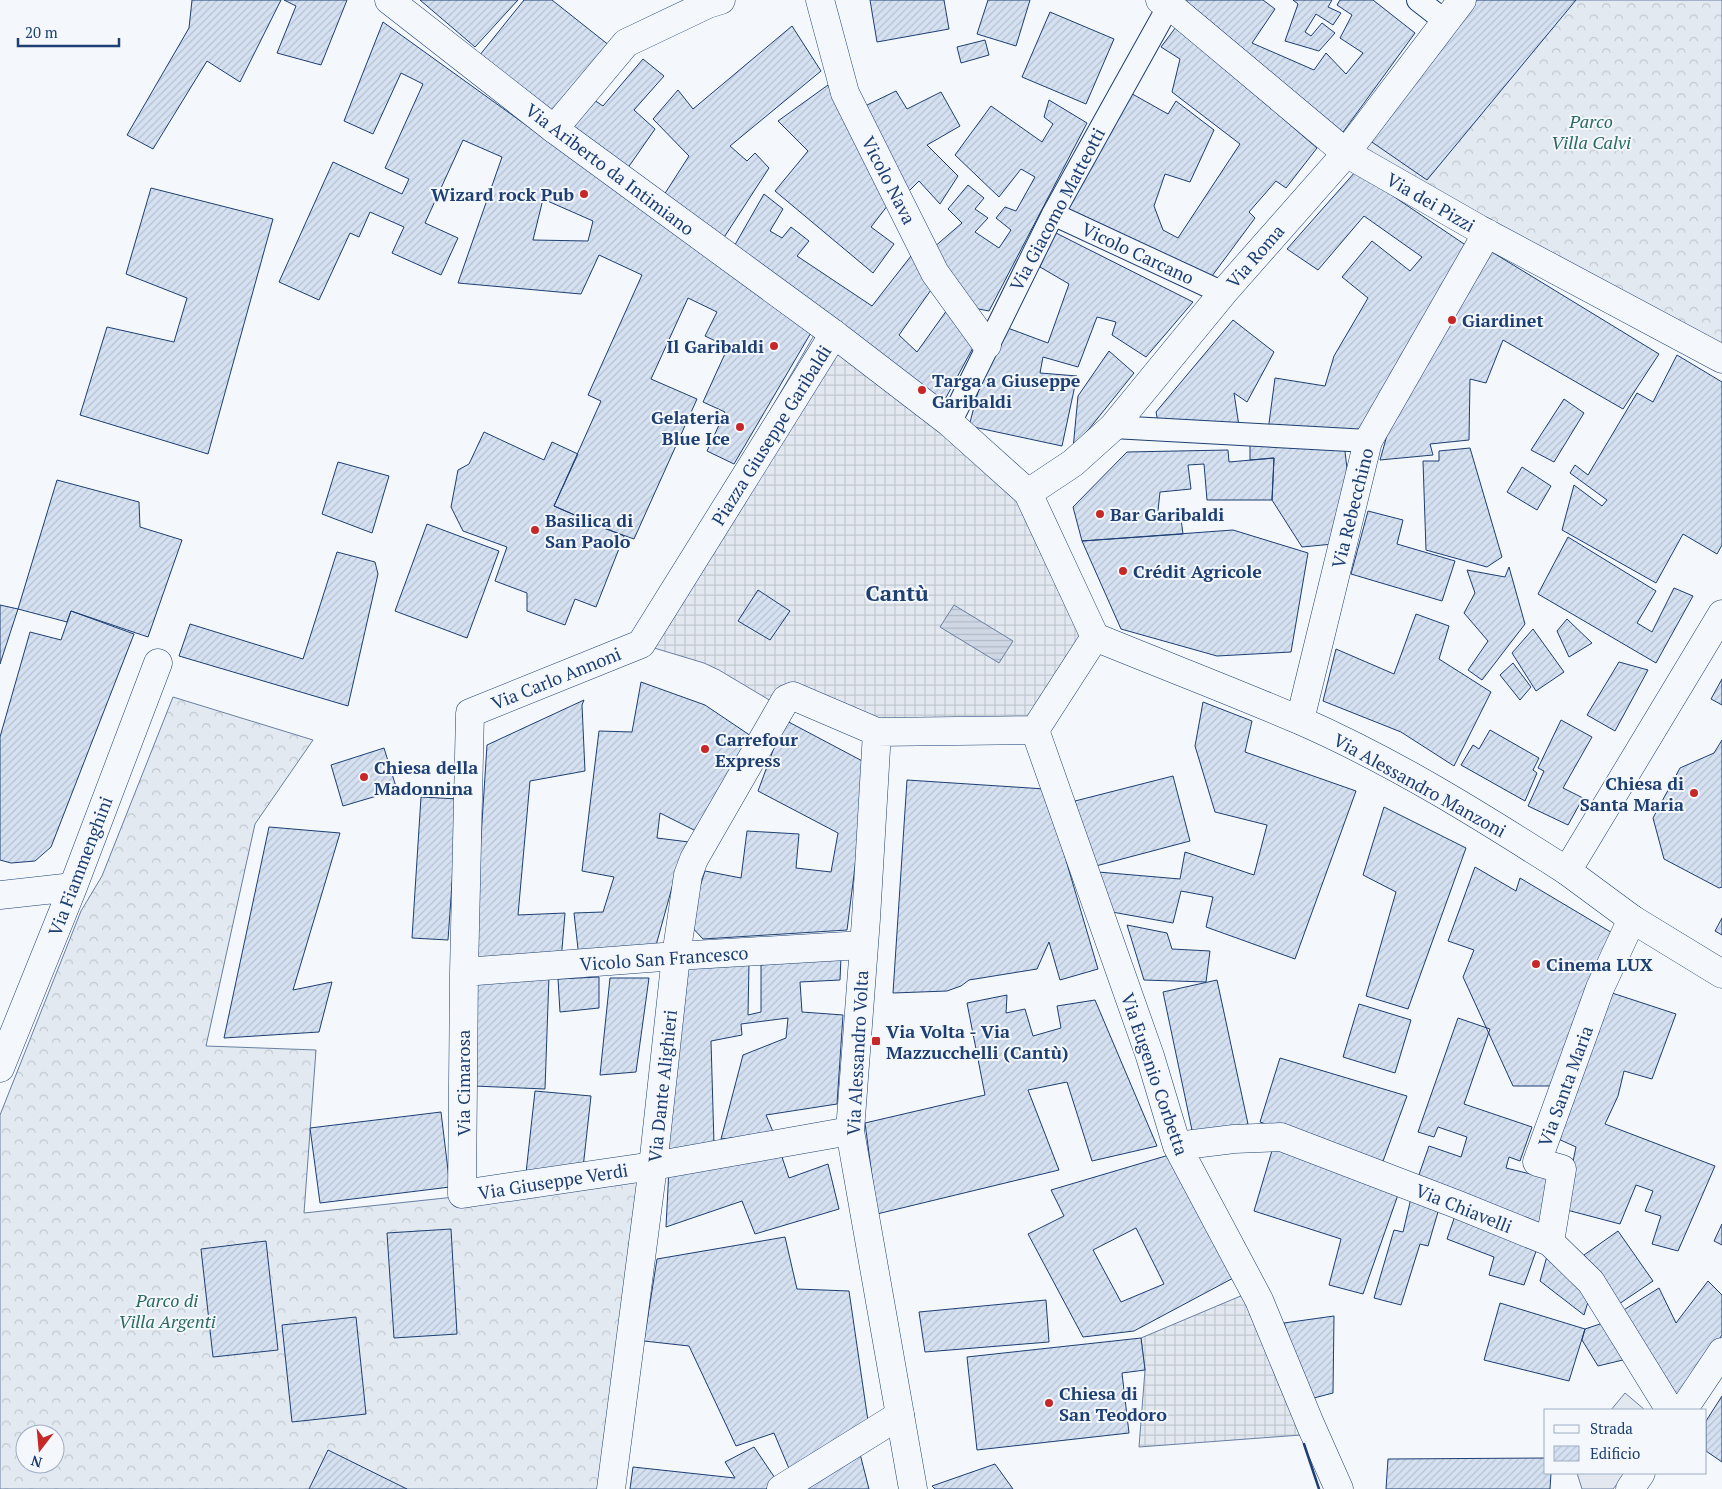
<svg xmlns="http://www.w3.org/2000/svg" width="1722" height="1489" font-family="'PT Serif',serif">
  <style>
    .forest { fill: url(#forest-crowns); stroke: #687fa3; fill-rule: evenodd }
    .parking { fill: #e3e8f0; stroke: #687fa3 }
    .plaza { fill: url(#plaza-grid); stroke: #687fa3 }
    .water { fill: url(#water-rules); stroke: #687fa3 }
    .building { fill: url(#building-hatch); stroke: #1d3f73; fill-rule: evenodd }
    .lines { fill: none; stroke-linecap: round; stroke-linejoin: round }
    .pedestrian-casing { stroke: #1d3f73; stroke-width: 24 }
    .minor-casing { stroke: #1d3f73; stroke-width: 29 }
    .tertiary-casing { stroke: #1d3f73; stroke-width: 29 }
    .secondary-casing { stroke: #1d3f73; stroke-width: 29 }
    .pedestrian { stroke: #f4f7fb; stroke-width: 22 }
    .minor { stroke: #f4f7fb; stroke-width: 28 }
    .tertiary { stroke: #f4f7fb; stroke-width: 28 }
    .secondary { stroke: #f4f7fb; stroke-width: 28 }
    .wall { stroke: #1d3f73; stroke-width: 2.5 }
    .poi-dot { fill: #c62828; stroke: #f4f7fb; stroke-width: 2 }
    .labels { text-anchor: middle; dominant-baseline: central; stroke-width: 4; stroke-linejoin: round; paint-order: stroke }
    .park-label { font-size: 18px; font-style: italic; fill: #2c6c60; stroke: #f4f7fb }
    .street-label { font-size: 18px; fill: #1d3f73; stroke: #f4f7fb }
    .poi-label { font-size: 18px; font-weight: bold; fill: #1d3f73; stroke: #f4f7fb; text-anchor: start }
    .district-label { font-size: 22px; font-weight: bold; fill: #1d3f73; stroke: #f4f7fb }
  </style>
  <defs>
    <pattern id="forest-crowns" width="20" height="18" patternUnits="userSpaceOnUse" patternTransform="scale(1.25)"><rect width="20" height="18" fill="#e3e9f0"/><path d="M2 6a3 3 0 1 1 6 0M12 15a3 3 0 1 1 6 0" fill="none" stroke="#c2c9d1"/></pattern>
    <pattern id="plaza-grid" width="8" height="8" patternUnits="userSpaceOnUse" patternTransform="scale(1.25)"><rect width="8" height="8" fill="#e3e8f0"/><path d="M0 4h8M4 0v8" fill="none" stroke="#c2c8d1"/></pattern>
    <pattern id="water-rules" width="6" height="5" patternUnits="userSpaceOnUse" patternTransform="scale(1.25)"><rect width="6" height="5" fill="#cfd7e4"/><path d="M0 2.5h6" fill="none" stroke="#b1bac7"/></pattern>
    <pattern id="building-hatch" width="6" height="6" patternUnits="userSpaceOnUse" patternTransform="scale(1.25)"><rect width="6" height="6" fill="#d5e0f0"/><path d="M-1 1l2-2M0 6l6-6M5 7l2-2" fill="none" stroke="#b6c1d1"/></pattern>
  </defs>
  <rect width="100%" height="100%" fill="#f4f7fb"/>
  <path class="forest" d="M1471 0H1722V352L1352 144Z
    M173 697 313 740 255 824 206 1046 316 1050 304 1213 643 1177 598 1489H0V1115L81 911 102 876ZM25 1434H55V1464H25Z"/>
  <path class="parking" d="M1625 1393 1645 1410H1611Z
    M1577 1473H1626L1613 1489H1582Z"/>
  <path class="plaza" d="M820 325 1028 493 1095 637 1035 730 877 732 781 707 719 670 704 663 641 644 640 633Z
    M1243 1295 1301 1435 1139 1447 1145 1370 1141 1338Z"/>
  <path class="water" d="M954 605 1013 641 999 663 940 627Z"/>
  <path class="building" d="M192 0H281L240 82 207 61 153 149 127 135 189 28Z
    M284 0H347L321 65 277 53 296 6Z
    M420 0H518L475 47Z
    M524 0H552L610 46 554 115 479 56Z
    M870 0H944L949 29 877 42Z
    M988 0H1030L1016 46 977 34Z
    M1185 0H1263L1275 9 1252 43 1314 70 1326 53 1346 74 1363 53 1340 38 1352 15 1337 5 1340 0H1373L1415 33 1343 132Z
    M1293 0H1332L1328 7 1341 13 1333 25 1316 14 1305 32 1311 36 1322 23 1335 33 1319 51 1285 41 1298 4Z
    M1474 0H1576L1427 180 1366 138Z
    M1050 12 1114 39 1086 104 1022 77Z
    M383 22 812 331 734 464 707 451 725 412 703 402 728 347 705 336 717 312 688 298 651 379 697 399 634 539 606 529 554 506 601 401 588 395 642 275 599 255 581 294 458 283 502 157 463 140 425 223 458 238 441 275 392 253 404 227 370 212 359 237 350 233 319 300 279 282 333 162 402 194 409 179 385 168 423 84 401 73 373 134 344 121ZM543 199 593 221 588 241 533 240Z
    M792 26 821 71 730 146 747 161 755 153 769 168 723 239 662 198 689 156 653 119 678 90 693 109Z
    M1176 27 1317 148 1286 188 1276 181 1249 212 1255 218 1212 276 1066 210 1127 91 1168 114 1176 101 1214 130 1190 182 1165 174 1154 206 1163 230 1178 238 1240 144 1172 92 1180 59 1161 47Z
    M985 40 989 55 961 63 957 47Z
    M643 59 664 76 634 110 655 129 625 172 565 127 591 98 603 106Z
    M828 85 888 205 871 227 894 244 873 273 775 191 808 151 778 121Z
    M896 91 907 109 941 92 960 126 927 145 958 176 940 204 919 181 907 193 865 106Z
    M1049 100 1087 123 989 311 968 307 933 248 962 223 948 209 968 185 984 198 975 209 988 218 975 232 999 248 1011 230 996 218 1005 207 1016 211 1035 177 1021 169 999 197 955 155 991 106 1042 142 1053 124 1044 117Z
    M1356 171 1467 246 1361 433 1268 431 1275 378 1325 386 1334 356 1368 298 1342 277 1372 241 1410 271 1422 257 1364 216 1318 270 1287 249Z
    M151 188 273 219 208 454 80 415 107 327 174 342 187 298 126 274Z
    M764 194 783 209 770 231 782 238 791 227 809 241 797 256 872 306 911 256 931 290 899 335 917 352 947 310 975 344 942 405 732 250Z
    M1054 232 1193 302 1146 357 1112 335 1116 322 1097 317 1078 367 1043 357 1040 373 1077 376 1062 446 969 426 978 392 1005 327 1048 343 1069 284 1040 267Z
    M1487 249 1659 354 1623 409 1503 340 1486 383 1470 379 1469 440 1430 444 1433 455 1380 460 1393 414Z
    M1233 320 1274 352 1247 402 1234 393 1239 426 1158 422 1156 412Z
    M1109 351 1134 373 1073 449 1078 396Z
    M1677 355 1722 382V545L1717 554 1683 534 1656 583 1562 530 1574 485 1602 506 1607 500 1570 473 1575 465 1588 475 1637 393 1653 402Z
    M1564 399 1584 413 1554 462 1531 450Z
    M484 432 544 460 552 442 578 454 554 506 624 536 596 607 575 599 565 625 527 611V593L495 581 507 547 463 531 451 507 458 470 469 464Z
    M1344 443 1348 477 1333 544 1302 547 1272 500 1274 458 1250 460V445Z
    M1470 448 1502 557 1487 567 1426 550 1423 461H1439V451Z
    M1228 450 1229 462 1274 458 1272 500H1207L1204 464 1188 465 1191 489 1160 492 1157 520 1181 519 1183 534 1082 541 1073 507 1127 452Z
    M338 462 389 476 372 533 322 514Z
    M1522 467 1551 486 1537 510 1507 492Z
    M57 480 139 502 140 527 182 540 148 637 71 611 67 622 18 609Z
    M1368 511 1403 520 1397 544 1455 561 1442 601 1351 574Z
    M427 524 499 551 467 638 395 611Z
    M1233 530 1308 553 1291 652 1217 656 1121 629 1082 541Z
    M1568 537 1656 591 1637 623 1652 632 1674 588 1693 596 1656 663 1538 594Z
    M337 552 375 562 378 574 348 706 179 656 190 624 303 659Z
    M1509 567 1525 624 1482 680 1468 670 1488 641 1464 613 1475 593 1467 570 1505 577Z
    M758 590 790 611 770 640 738 621Z
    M0 605 18 609 0 664Z
    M71 611 134 634 51 847 35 861 11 863 0 860V737L30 632 61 640Z
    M1416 614 1449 626 1439 659 1491 692 1454 766 1401 732 1323 701 1336 649 1394 674Z
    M1567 619 1592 643 1569 657 1557 631Z
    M1533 629 1564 672 1536 691 1512 653Z
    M1619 662 1648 670 1615 731 1587 715Z
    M1513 663 1531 687 1520 700 1500 675Z
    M1722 679V705L1711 699Z
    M641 682 705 705 754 738 698 832 660 813 657 838 689 842 676 873 655 949 579 958 574 913 603 912 614 877 582 871 599 731 632 732Z
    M584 700 582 705 585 771 530 781 518 915 565 913 561 961 473 962 487 745Z
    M1203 702 1252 721 1245 752 1356 791 1295 959 1206 927 1213 897 1181 891 1173 923 1112 912 1098 872 1180 879 1185 852 1254 875 1267 825 1215 812 1195 746Z
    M783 719 868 764 847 930 703 939 688 923 705 871 741 878 747 831 799 834 796 868 831 872 838 833 758 791 778 737Z
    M1561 720 1592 737 1563 788 1583 798 1568 825 1528 806 1544 771 1538 768Z
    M1490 730 1539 758 1533 770 1537 773 1525 801 1461 765 1473 745 1479 749Z
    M1722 740V887L1719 888 1664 859 1653 818 1680 768 1714 753Z
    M384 748 397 790 343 806 331 765Z
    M1173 776 1190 841 1092 867 1075 801Z
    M907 780 1045 789 1098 969 1060 980 1049 942 1037 969 969 980 961 986 947 991 893 993Z
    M421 797 458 799 448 940 412 938Z
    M1384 807 1466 848 1408 1009 1366 996 1396 892 1363 875Z
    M269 827 340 833 293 990 332 982 319 1032 224 1038Z
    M1475 867 1516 891 1520 878 1614 934 1557 1086H1513L1463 977 1474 950 1448 941Z
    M1722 918V935L1715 931Z
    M1127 925 1167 933 1172 949 1210 951 1206 982 1144 980Z
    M841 957 840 980 800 982 802 1012 843 1015 837 1104 766 1115 774 1134 721 1139 743 1055 786 1038 788 1018 741 1024 742 1035 711 1041 714 1144 666 1150 683 966 749 963 748 1015 761 1012V965Z
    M478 974 549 976 545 1089 474 1086Z
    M599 977V1008L560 1012 558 979Z
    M610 978H649L636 1072 600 1075Z
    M1217 980 1248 1124 1193 1135 1163 992Z
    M1606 991 1676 1014 1652 1079 1624 1071 1618 1096 1605 1124 1715 1166 1678 1251 1652 1244 1661 1216 1645 1211 1653 1191 1636 1185 1620 1224 1563 1209 1576 1147 1556 1138Z
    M1007 995 1006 1013 1025 1009 1033 1036 1061 1028 1057 1006 1095 1000 1157 1146 1092 1161 1067 1082 1028 1090 1059 1170 877 1214 865 1123 985 1095 967 1003Z
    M1359 1004 1411 1020 1395 1073 1343 1057Z
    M1458 1018 1490 1029 1464 1104 1532 1127 1520 1161 1509 1157 1506 1168 1555 1180 1543 1230 1415 1186 1429 1146 1461 1157 1467 1137 1438 1127 1434 1137 1418 1132Z
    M1280 1058 1407 1096 1382 1164 1260 1122Z
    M535 1091 591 1096 583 1168 526 1173Z
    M441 1112 450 1187 320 1203 310 1128Z
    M1274 1144 1399 1192 1363 1294 1329 1285 1341 1239 1254 1211Z
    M780 1151 789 1178 828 1164 839 1209 755 1234 742 1201 666 1227 669 1168Z
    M1169 1155 1237 1276 1134 1331 1083 1337 1028 1234 1064 1216 1051 1190ZM1136 1228 1164 1284 1121 1302 1093 1250Z
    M1412 1194 1440 1205 1428 1246 1420 1244 1401 1305 1374 1298 1394 1230 1403 1232Z
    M1457 1210 1539 1243 1524 1285 1489 1275 1494 1257 1447 1239Z
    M1722 1224V1245L1714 1241Z
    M451 1229 457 1334 394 1338 387 1233Z
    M1618 1231 1653 1281 1619 1304 1584 1255Z
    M785 1237 797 1289 849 1291 868 1421 790 1471 774 1433 736 1446 689 1346 644 1341 657 1259Z
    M266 1241 278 1350 213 1357 201 1249Z
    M1549 1249 1591 1292 1584 1315 1540 1281Z
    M1708 1281 1722 1295V1335L1679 1398 1622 1311 1659 1288 1676 1323Z
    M1046 1300 1049 1342 925 1352 919 1312Z
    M1500 1303 1585 1329 1569 1381 1484 1360Z
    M1334 1316 1333 1393 1310 1399 1284 1323Z
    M356 1317 366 1414 292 1422 282 1325Z
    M1609 1321 1631 1358 1598 1366 1582 1340 1585 1329Z
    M1141 1338 1145 1370 1122 1373 1129 1433 977 1450 967 1357Z
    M1722 1396V1462L1706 1451V1421Z
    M858 1446 869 1489H789Z
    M754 1447 777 1481 766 1489H630L633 1467 735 1478 725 1462Z
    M328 1450 407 1489H309Z
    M1546 1458V1473H1551L1550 1489H1386L1388 1459Z
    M995 1464 1013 1489H935L932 1486Z"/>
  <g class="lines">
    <defs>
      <path id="pedestrian" d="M1418 0 1445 21
        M1053 214 1223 293
        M950 423 1053 214 1172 0
        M1113 427 1368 441"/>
      <path id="minor" d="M820 0 845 93 935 273 987 345
        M1160 0 1168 4 1346 153 1479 229 1722 359
        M554 129 626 43 708 4 721 0
        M834 334 641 644 470 713 464 972 462 1194 653 1166 850 1131
        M1300 720 1368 441 1487 233
        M1035 730 1150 1056 1177 1146 1259 1300 1311 1426 1339 1489
        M0 895 73 887
        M464 972 676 956 863 945
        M0 1068 73 887 158 663
        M1177 1146 1234 1139 1281 1137 1456 1204 1550 1242 1591 1282 1670 1410
        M1550 1242 1562 1169 1537 1162 1600 988 1632 919
        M1683 1410 1722 1352
        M781 1489 900 1415
        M1630 1489 1641 1473"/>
      <path id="tertiary" d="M389 0 554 129 834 334 950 423 1028 493 1095 637
        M1028 493 1073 463 1113 427 1223 293 1342 158 1462 0
        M1095 637C1163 665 1232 691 1299 720 1393 761 1481 816 1567 871
        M877 732 866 919 850 1131 913 1489
        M611 1489 653 1166 676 956 688 875 694 859 786 699 793 696 877 732 1035 730 1095 637"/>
      <path id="secondary" d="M1722 614 1567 871 1632 919 1722 974"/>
    </defs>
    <use href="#pedestrian" class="pedestrian-casing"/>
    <use href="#minor" class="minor-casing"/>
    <use href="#tertiary" class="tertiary-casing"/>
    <use href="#secondary" class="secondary-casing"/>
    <use href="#pedestrian" class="pedestrian"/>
    <use href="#minor" class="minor"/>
    <use href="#tertiary" class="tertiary"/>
    <use href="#secondary" class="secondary"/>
    <path class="wall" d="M1304 1444 1319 1489"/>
  </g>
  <g class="poi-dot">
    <circle cx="584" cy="194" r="5"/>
    <circle cx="1452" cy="320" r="5"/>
    <circle cx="774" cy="346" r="5"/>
    <circle cx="922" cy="390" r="5"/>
    <circle cx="740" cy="427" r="5"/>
    <circle cx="1100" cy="514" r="5"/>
    <circle cx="535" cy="530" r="5"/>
    <circle cx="1123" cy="571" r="5"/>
    <circle cx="705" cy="749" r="5"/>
    <circle cx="364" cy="777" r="5"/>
    <circle cx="1694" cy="793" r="5"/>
    <circle cx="1536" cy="964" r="5"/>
    <rect x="871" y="1036" width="10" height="10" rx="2.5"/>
    <circle cx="1049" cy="1403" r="5"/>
  </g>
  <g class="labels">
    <g class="park-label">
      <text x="1591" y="121">Parco<tspan x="1591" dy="21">Villa Calvi</tspan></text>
      <text x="167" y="1300">Parco di<tspan x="167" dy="21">Villa Argenti</tspan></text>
    </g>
    <g class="street-label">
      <text transform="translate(610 169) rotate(37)">Via Ariberto da Intimiano</text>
      <text transform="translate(889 180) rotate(63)">Vicolo Nava</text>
      <text transform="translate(1431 202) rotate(30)">Via dei Pizzi</text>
      <text transform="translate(1057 209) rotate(-62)">Via Giacomo Matteotti</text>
      <text transform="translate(1138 253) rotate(25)">Vicolo Carcano</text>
      <text transform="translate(1255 256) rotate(-49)">Via Roma</text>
      <text transform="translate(771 435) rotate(-58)">Piazza Giuseppe Garibaldi</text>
      <text transform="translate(1352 508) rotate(-76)">Via Rebecchino</text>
      <text transform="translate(556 678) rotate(-22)">Via Carlo Annoni</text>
      <text transform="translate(1420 785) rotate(29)">Via Alessandro Manzoni</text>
      <text transform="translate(80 866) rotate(-69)">Via Fiammenghini</text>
      <text transform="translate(664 958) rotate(-4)">Vicolo San Francesco</text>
      <text transform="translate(857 1053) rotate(-87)">Via Alessandro Volta</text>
      <text transform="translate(1155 1074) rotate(71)">Via Eugenio Corbetta</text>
      <text transform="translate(463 1083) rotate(-90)">Via Cimarosa</text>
      <text transform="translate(662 1086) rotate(-84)">Via Dante Alighieri</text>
      <text transform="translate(1565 1086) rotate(-70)">Via Santa Maria</text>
      <text transform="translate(553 1181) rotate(-9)">Via Giuseppe Verdi</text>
      <text transform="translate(1464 1208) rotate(22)">Via Chiavelli</text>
    </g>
    <g class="poi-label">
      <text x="574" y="194" text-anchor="end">Wizard rock Pub</text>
      <text x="1462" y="320">Giardinet</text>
      <text x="764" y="346" text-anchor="end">Il Garibaldi</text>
      <text x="932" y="380">Targa a Giuseppe<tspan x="932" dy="21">Garibaldi</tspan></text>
      <text x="730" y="417" text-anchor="end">Gelateria<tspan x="730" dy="21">Blue Ice</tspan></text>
      <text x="1110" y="514">Bar Garibaldi</text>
      <text x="545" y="520">Basilica di<tspan x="545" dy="21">San Paolo</tspan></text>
      <text x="1133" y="571">Crédit Agricole</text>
      <text x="715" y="739">Carrefour<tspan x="715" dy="21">Express</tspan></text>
      <text x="374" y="767">Chiesa della<tspan x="374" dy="21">Madonnina</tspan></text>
      <text x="1684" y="783" text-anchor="end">Chiesa di<tspan x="1684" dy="21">Santa Maria</tspan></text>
      <text x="1546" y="964">Cinema LUX</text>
      <text x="886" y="1031">Via Volta - Via<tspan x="886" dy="21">Mazzucchelli (Cantù)</tspan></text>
      <text x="1059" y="1393">Chiesa di<tspan x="1059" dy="21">San Teodoro</tspan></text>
    </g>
    <g class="district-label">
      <text x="897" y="592">Cantù</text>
    </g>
  </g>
  <rect x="1544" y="1409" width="162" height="65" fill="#f4f7fb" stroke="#9eadc5"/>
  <rect x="1554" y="1425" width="25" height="8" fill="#f4f7fb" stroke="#9eadc5"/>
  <text x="1590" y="1434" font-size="15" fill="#1d3f73">Strada</text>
  <rect x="1554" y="1446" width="25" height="15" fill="url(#building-hatch)" stroke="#9eadc5"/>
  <text x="1590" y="1459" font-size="15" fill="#1d3f73">Edificio</text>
  <g transform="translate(40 1449) rotate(196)"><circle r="24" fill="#f4f7fb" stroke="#9eadc5"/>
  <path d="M0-4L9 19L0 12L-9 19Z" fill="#c62828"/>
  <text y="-8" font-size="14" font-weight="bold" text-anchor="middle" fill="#1d3f73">N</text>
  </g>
  <path d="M18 38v8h101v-8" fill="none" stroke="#1d3f73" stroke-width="2.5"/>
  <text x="25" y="38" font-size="15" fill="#1d3f73" stroke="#f4f7fb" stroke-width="4" paint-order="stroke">20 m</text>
</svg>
